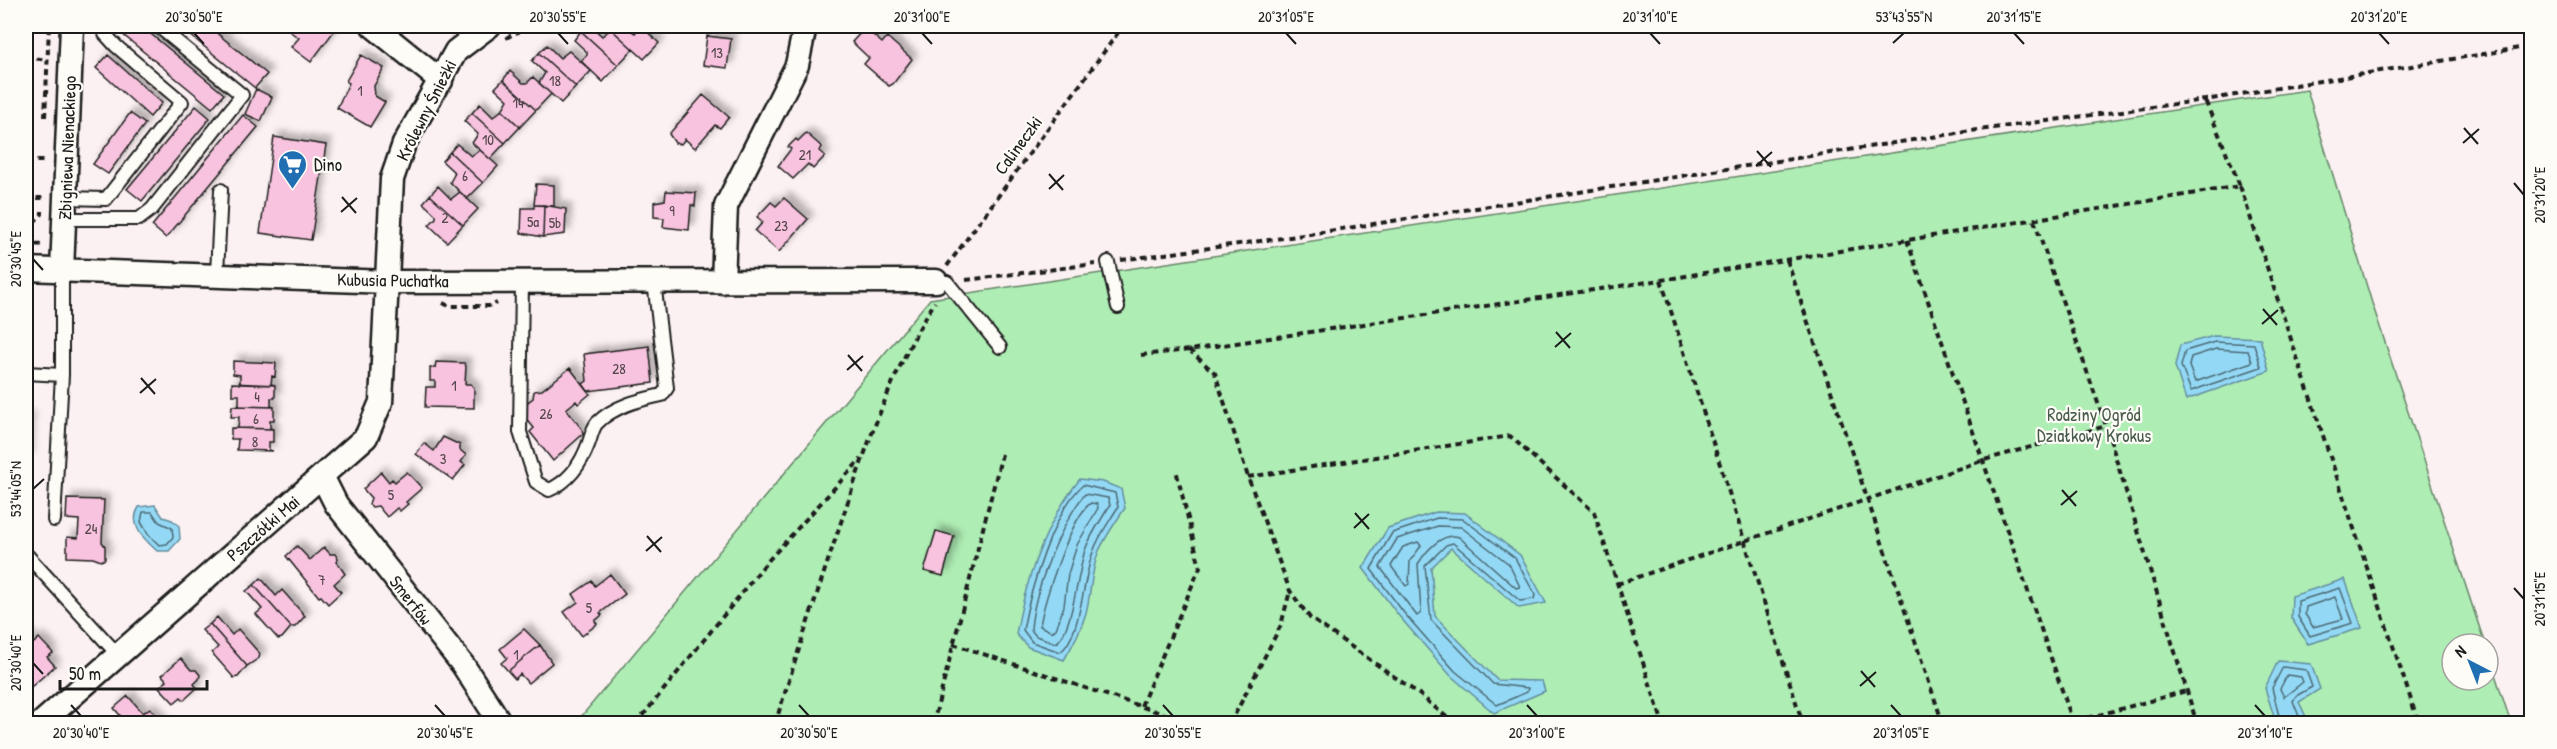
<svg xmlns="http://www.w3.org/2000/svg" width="2557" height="749" font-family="'Patrick Hand',sans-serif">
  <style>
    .green { fill: #aeedb4; stroke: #658468; stroke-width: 1.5 }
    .water { fill: #93d9f5; stroke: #638d9e; stroke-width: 1.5 }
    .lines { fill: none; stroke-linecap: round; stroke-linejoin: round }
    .shore { stroke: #4c6873; stroke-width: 1.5 }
    .building { fill: #f8c3de; stroke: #1c1c1c; stroke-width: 1.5; filter: url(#shadow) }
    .lane-casing { stroke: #1c1c1c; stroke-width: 16 }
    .street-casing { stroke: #1c1c1c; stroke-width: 27 }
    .path { stroke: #1c1c1c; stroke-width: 4; stroke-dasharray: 6 4.5; stroke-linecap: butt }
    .lane { stroke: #fdfcf7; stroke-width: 12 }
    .street { stroke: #fdfcf7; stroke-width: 22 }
    .ticks { fill: none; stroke: #1c1c1c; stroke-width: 2 }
    .labels { text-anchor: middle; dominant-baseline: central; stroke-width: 4.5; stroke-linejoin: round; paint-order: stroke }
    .number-label { font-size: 15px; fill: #53464c }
    .street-label { font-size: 18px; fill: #1c1c1c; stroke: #fdfcf7 }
    .poi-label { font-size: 18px; fill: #1c1c1c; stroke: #fdfcf7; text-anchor: start }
    .park-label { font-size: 18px; fill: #485b4a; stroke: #fdfcf7 }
    .neatline { fill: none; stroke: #1c1c1c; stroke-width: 2 }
    .ticks-label { font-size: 15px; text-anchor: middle; fill: #1c1c1c }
  </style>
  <defs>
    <filter id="shadow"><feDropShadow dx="5.5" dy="-5.5" stdDeviation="3" flood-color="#0004"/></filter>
  </defs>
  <rect width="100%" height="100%" fill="#fcf1f2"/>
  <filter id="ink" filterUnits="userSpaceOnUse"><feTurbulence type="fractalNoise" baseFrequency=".0167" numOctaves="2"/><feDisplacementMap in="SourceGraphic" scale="12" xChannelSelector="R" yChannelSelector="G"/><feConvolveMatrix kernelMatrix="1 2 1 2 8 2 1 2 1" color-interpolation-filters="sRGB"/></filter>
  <g filter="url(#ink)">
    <path class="green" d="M2307 90 2372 303 2485 644H2452V680H2488V653L2511 723 575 724 930 299Z"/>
    <path class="water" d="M2214 336 2260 338 2269 371 2186 400 2175 366 2180 345Z
      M1080 479 1103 482 1121 489 1125 508C1115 523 1105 537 1098 553 1091 573 1091 593 1086 613 1081 630 1073 645 1064 660L1028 647 1016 634C1026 579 1045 523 1080 479Z
      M155 505 163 517 172 520 179 526 180 539 169 551H157C144 539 128 525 139 507Z
      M1436 512 1465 513 1520 555 1546 603 1519 608 1451 548 1431 568 1435 616 1497 680 1542 681 1545 691 1494 713 1451 676 1399 616 1363 568 1388 528Z
      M2345 579 2362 628 2308 644 2291 618 2292 596Z
      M2278 661 2311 664 2320 689 2299 702 2309 723H2276L2265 688Z"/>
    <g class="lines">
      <path class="shore" d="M2215 342 2254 344 2261 367 2191 391 2181 366 2185 351Z
        M2216 349 2248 351 2252 362 2195 382 2189 366 2191 357Z
        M1083 485 1115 493 1118 507C1109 522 1099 535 1093 552 1083 577 1081 638 1060 652L1032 642 1023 630C1030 591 1053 511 1083 485Z
        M1085 494 1108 498 1110 505C1101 520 1091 534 1085 550 1078 572 1072 633 1056 643L1036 636 1031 630C1033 593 1061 523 1085 494Z
        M1091 503 1097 504 1098 508 1077 545 1068 574 1064 606 1056 629 1052 632 1040 626C1044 601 1071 516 1091 503Z
        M143 512H152L159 522 172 528 173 537 167 544 159 545 148 534 141 522Z
        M1437 518 1463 519 1515 558 1535 595 1534 599 1520 601 1453 543 1446 545 1425 566 1431 620 1493 684 1528 688 1527 692 1497 705 1455 671 1404 613 1371 569 1392 533Z
        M1438 526 1461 527 1509 564 1520 587 1516 588 1459 537C1443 531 1426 551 1418 564L1421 613 1417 616 1380 567 1397 539Z
        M1418 542 1421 546 1410 561 1409 584 1406 586 1391 566 1403 547Z
        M2340 588 2353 623 2310 636 2298 617V601Z
        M2335 597 2343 619 2313 627 2305 614 2306 607Z
        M2287 675 2301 677 2303 682 2284 697 2280 689Z
        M2281 724 2272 688 2283 667 2306 670 2312 687 2296 696 2293 701 2302 724"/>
    </g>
    <path class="building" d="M130 26H141L224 94 212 108 122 34Z
      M179 26H208L267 74 255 88Z
      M294 26H327L334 31 311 62 291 47 299 38 289 31Z
      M587 26H591L602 36 611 29 633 49 618 65 581 31Z
      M614 26H624L635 33 641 26 659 43 644 59 611 29Z
      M865 28 882 43 887 37 912 59 893 84 889 86 864 64 869 58 852 42Z
      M581 31 618 65 603 82 581 61 587 55V52L574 40Z
      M707 36 731 39 727 68 703 65Z
      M547 45 560 58 569 51 591 71 576 87 539 53Z
      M539 53 576 87 561 103 539 83 545 73 532 61Z
      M108 55 162 103 150 117 96 68Z
      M361 55 384 68 374 86 375 96 385 102 370 127 337 108 349 83 346 81Z
      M510 71 523 83H527L533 77 551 94 536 110 503 80Z
      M503 80 536 110 520 127 502 110 508 100 495 88Z
      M256 89 272 97 261 121 245 114Z
      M703 95 729 117 720 128 715 125 695 148 685 139 681 144 675 143 669 134Z
      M480 104 493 117 502 110 520 127 505 143 472 113Z
      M196 106 210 118 142 201 127 189Z
      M130 113 145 124 108 174 93 164Z
      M472 113 505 143 490 159 472 143 478 134 464 121Z
      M243 115 258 127 166 238 152 226Z
      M806 133 822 147 819 151 825 156 813 169 808 164 793 179 778 166 791 149 788 147 796 139 798 141Z
      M274 137 326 145 311 240 260 233Z
      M457 144 471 156 480 150 498 166 483 183 450 152Z
      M450 152 483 183 467 199 450 182 455 173 442 161Z
      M536 184 554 185V206L534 205Z
      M438 186 451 199 460 192 478 209 463 225 430 195Z
      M666 191 696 193 695 206 691 205 689 230 663 227 664 218 654 217V202L665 200Z
      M430 195 463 225 447 242 429 225 436 218V215L423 203Z
      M784 198 808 219 779 252 755 231 763 222 757 217 771 202 776 206Z
      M534 205H544L543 237 521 233 522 208H534Z
      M544 205 566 209 565 234 543 237Z
      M649 346 653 383 588 391 583 384 587 381 584 354Z
      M233 361 276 363 275 377 272 376 271 384 275 385 240 384V375L233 374Z
      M436 362 464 363 466 366 465 384H471L474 388V408L425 407 426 387H435V381H430V368H435Z
      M570 368 590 394 578 404 576 401 566 409 582 429 583 434 553 461 530 432 534 428 523 415 524 405 533 398 534 391 542 390Z
      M232 383 275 385V398H271V406L274 407 239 406V395H232Z
      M232 406 274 407V420H270V428L273 429 238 428 239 417H231Z
      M26 416H29L28 458H26Z
      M231 428 273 429V442H269V450L273 451 237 450 238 439H231Z
      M443 437 460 445V450L466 455 461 462 465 465 453 480 416 454 424 443 434 451Z
      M381 472 389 482 392 479 395 482 407 472 422 488 406 502 408 504 400 511 397 508 387 517 378 506 372 507 369 504 371 498 363 489Z
      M67 499 104 500 102 542 105 546V559L101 561 93 558 67 557V537L78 538 79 520 66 519Z
      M936 531 954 536 943 576 924 571Z
      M297 546 310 560 324 547 330 554H335L338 558 337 562 345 574 334 584 341 592 328 604 321 596 319 597 286 556Z
      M610 574 625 594 600 613 602 615 595 621 597 624 582 636 564 612 578 602 573 594 592 581 595 586Z
      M261 578 276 596 282 590 305 616 295 627H291L254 585Z
      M254 585 291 627 282 638 278 639 256 614 262 609 246 591Z
      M217 617 232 635 238 629 260 654 259 658 247 666 210 624Z
      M210 624 247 666 238 677 234 678 212 653 218 647 202 630Z
      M524 629 540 645 508 671 501 663 507 658 500 649Z
      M26 634 34 643 39 638 53 653 47 657 55 666 31 687 26 681Z
      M540 645 552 663 528 683 520 674 515 679 508 671Z
      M181 658 191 670H196L200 675 199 679 194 684 197 688 184 700 181 697 174 703 159 687 167 681 162 675Z
      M128 696 143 713 150 708 164 724H127L114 708Z"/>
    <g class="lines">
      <defs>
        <path id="lane" d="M65 198 106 199 182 102 116 46 105 34V26
          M64 219H139L152 209 242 95 158 26
          M1108 262 1118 307
          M217 274 221 190
          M522 281 520 432 536 482 549 490C568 482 581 464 588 445 591 438 592 429 597 423 614 406 639 400 662 395L667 388 654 282
          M947 282 1000 347
          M26 373 62 375V271
          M54 520 62 375
          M26 554 119 656"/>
        <path id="street" d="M373 26 441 81
          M26 269 389 282 936 281
          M62 271 72 26
          M723 282 726 206 797 65 805 26
          M322 476 336 504 463 665 501 724
          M40 724 366 437 381 402 392 179 404 144 456 51 489 26"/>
      </defs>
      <use href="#lane" class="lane-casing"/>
      <use href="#street" class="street-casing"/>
      <path class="path" d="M506 38 529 26
        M26 57 47 60
        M45 117 49 26
        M26 161H44
        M2240 186 2419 724
        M26 198H43
        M2034 220 2106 426 2197 724
        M26 230 42 214V211
        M26 239 33 244 44 245
        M1907 240 2073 722 2186 691
        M1121 260 1290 237 1971 131 2205 100 2532 46
        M1787 260 1943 724
        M947 266 1123 26
        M966 280 1095 264
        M1661 280 1803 724
        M443 303 449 306H491L497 303
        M1189 350 1215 373 1248 477 1290 591 1310 618 1419 694 1455 724
        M1141 355 1189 350 1661 280 2240 186 2205 100
        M1248 477 1510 436 1594 512 1663 724
        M1617 584 1984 460 2106 426
        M953 644 1194 724
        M1141 706 1200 567 1176 470
        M636 724 766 563 861 459
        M775 724C796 658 817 593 839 528 865 451 891 371 935 302
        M933 724 1002 454
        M1230 724 1281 625 1290 591"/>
      <use href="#lane" class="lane"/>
      <use href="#street" class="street"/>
    </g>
  </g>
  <path class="ticks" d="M194 33 204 44M558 33 568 44M922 33 932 44M1286 33 1296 44M1650 33 1660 44M2014 33 2024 44M2379 33 2389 44M1893 43 1904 33M2464 128 2478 144M2463 143 2479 129M1757 151 1771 167M1756 166 1772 152M1049 174 1063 190M2514 183 2524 195M1049 189 1064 175M342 197 356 213M341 212 357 198M33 259 43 270M2263 309 2277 325M2262 324 2278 310M1556 332 1570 348M1555 347 1571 333M848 355 862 371M847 370 863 356M141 378 155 394M140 393 156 379M33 489 44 479M2062 490 2076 506M2061 505 2077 491M1355 513 1369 529M1354 528 1369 514M647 536 661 552M646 551 662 537M2514 588 2524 599M33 663 43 674M1861 671 1875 687M1860 686 1876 672M71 705 81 716M435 705 445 716M799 705 809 716M1163 705 1173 716M1527 705 1537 716M1891 705 1901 716M2255 705 2265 716"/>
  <defs>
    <symbol id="supermarket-pin" viewBox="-11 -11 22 30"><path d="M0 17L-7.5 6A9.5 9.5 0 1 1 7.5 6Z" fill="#1f6fb2" stroke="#fdfcf7"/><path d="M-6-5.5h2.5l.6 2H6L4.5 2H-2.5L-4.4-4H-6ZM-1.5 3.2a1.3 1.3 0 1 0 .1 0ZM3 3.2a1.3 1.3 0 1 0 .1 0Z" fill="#fff"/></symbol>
  </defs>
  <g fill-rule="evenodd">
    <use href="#supermarket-pin" x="276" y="148" width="33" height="45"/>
  </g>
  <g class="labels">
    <g class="number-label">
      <text x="717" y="52">13</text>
      <text x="555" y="80">18</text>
      <text x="360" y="90">1</text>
      <text x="518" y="102">14</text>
      <text x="488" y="139">10</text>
      <text x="805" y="154">21</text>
      <text x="465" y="175">6</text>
      <text x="672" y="210">9</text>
      <text x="445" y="217">2</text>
      <text x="533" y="221">5a</text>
      <text x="555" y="222">5b</text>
      <text x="781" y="225">23</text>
      <text x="619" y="368">28</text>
      <text x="454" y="385">1</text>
      <text x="257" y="396">4</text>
      <text x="546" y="413">26</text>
      <text x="256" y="418">6</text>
      <text x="255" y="441">8</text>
      <text x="443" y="458">3</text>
      <text x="391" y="494">5</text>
      <text x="91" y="528">24</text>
      <text x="322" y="579">7</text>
      <text x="589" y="607">5</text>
      <text x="516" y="654">1</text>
    </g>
    <g class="street-label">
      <text transform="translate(426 110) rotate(-63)">Królewny Śnieżki</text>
      <text transform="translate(1018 145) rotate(-54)">Calineczki</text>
      <text transform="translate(67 148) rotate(-88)">Zbigniewa Nienackiego</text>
      <text transform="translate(393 280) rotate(1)">Kubusia Puchatka</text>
      <text transform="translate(263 528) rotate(-41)">Pszczółki Mai</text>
      <text transform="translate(411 600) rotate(52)">Smerfów</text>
    </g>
    <g class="poi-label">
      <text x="314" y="164">Dino</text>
    </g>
    <g class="park-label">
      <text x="2094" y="414">Rodziny Ogród<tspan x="2094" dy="21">Działkowy Krokus</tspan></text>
    </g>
  </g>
  <rect width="2557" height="749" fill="none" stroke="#fdfcf7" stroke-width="66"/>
  <g transform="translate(2470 662) rotate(318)"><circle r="28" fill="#fdfcf7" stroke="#a3a29f" stroke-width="1.5"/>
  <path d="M0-4.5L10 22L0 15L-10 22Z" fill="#1f6fb2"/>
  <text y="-9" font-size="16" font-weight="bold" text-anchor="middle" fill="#1c1c1c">N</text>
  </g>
  <path d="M60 680v9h147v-9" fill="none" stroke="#1c1c1c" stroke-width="3"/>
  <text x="69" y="680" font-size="18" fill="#1c1c1c" stroke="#fdfcf7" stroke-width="4.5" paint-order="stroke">50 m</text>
  <rect x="33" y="33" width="2491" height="683" class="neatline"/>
  <g class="ticks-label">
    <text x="194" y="22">20°30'50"E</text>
    <text x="558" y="22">20°30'55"E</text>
    <text x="922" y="22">20°31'00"E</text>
    <text x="1286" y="22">20°31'05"E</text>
    <text x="1650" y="22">20°31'10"E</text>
    <text x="1904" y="22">53°43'55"N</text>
    <text x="2014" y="22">20°31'15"E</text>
    <text x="2379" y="22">20°31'20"E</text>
    <text transform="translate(2540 195) rotate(-90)" y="5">20°31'20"E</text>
    <text transform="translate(16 259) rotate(-90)" y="5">20°30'45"E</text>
    <text transform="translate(16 489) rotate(-90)" y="5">53°44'05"N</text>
    <text transform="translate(2540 599) rotate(-90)" y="5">20°31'15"E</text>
    <text transform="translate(16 663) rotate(-90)" y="5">20°30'40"E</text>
    <text x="81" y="738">20°30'40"E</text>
    <text x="445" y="738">20°30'45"E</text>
    <text x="809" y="738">20°30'50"E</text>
    <text x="1173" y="738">20°30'55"E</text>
    <text x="1537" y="738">20°31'00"E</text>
    <text x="1901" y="738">20°31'05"E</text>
    <text x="2265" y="738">20°31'10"E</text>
  </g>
</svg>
